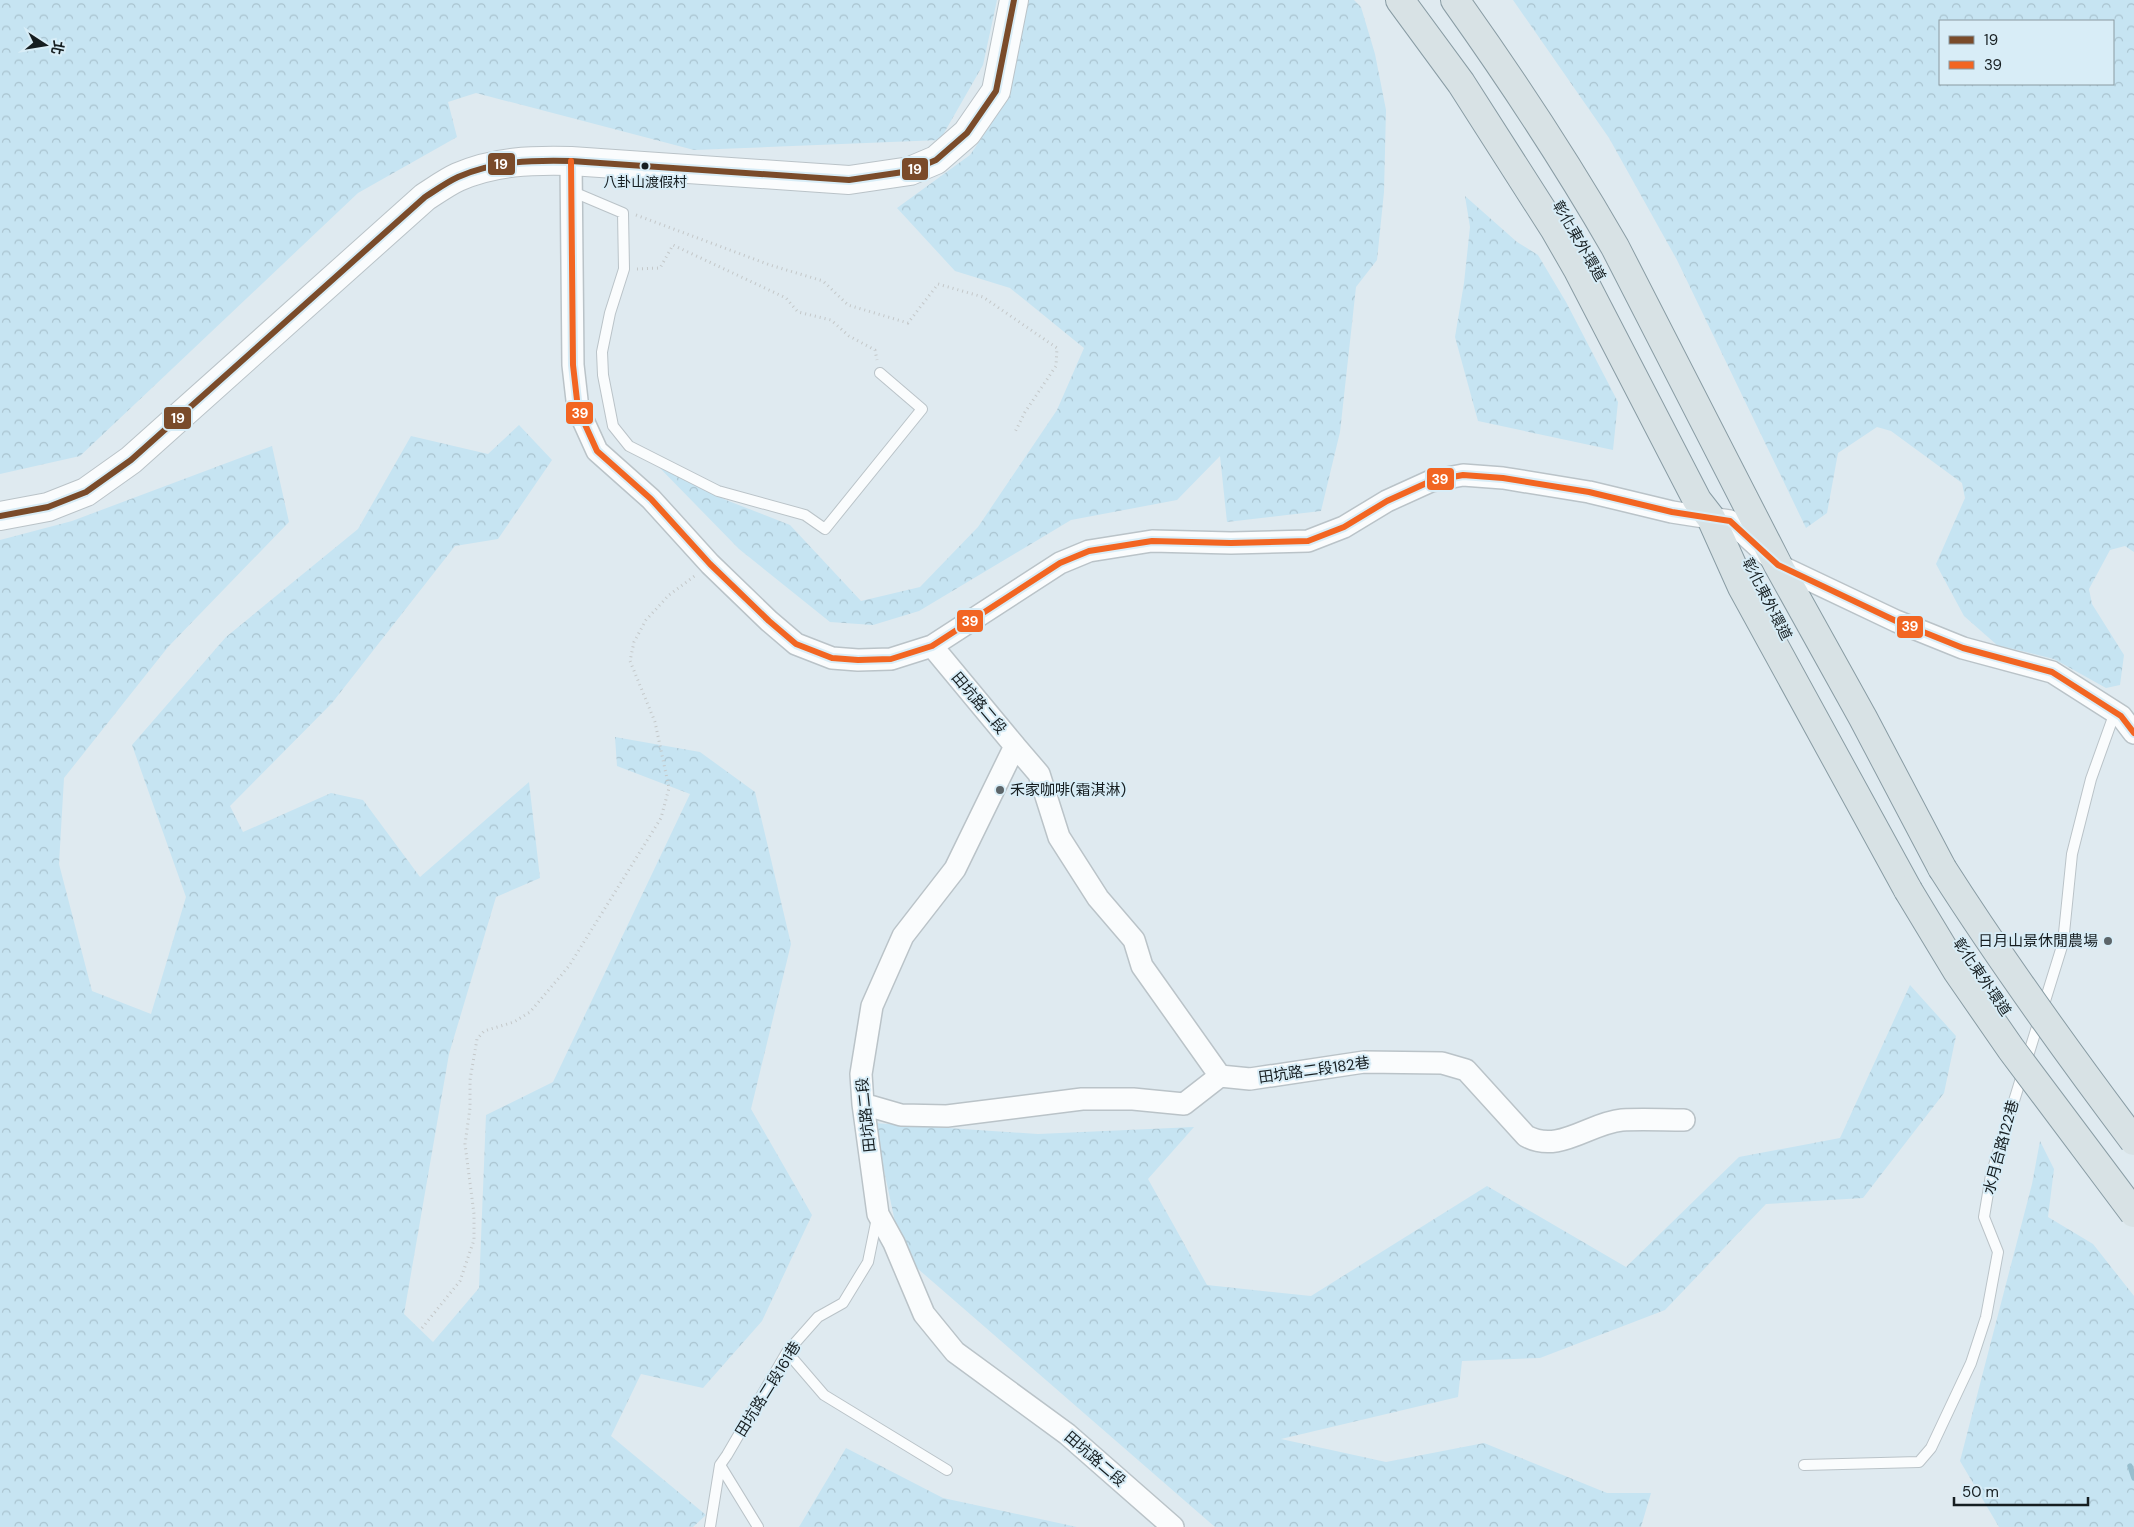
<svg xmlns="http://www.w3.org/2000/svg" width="2134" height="1527" font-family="'DM Sans','Noto Sans TC',sans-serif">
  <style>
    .forest { fill: url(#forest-crowns); fill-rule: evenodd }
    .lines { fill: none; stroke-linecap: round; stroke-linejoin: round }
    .stream { stroke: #97bece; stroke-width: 5.5 }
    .lane-casing { stroke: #bac3c8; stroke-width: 12 }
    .street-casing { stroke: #bac3c8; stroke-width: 24 }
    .secondary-casing { stroke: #bac3c8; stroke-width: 30 }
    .primary-casing { stroke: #899ca4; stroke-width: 30 }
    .path { stroke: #c4c8c9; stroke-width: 3; stroke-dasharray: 1 4; stroke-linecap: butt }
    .lane { stroke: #fafcfd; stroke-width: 10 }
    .street { stroke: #fafcfd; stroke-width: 21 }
    .secondary { stroke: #fafcfd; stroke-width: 28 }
    .primary { stroke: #d8e2e5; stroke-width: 28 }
    .primary-bridge-casing { stroke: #899ca4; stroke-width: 30; stroke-linecap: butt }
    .primary-bridge { stroke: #d8e2e5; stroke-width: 28 }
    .bus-1-casing { stroke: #d8edf7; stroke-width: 10 }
    .bus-2-casing { stroke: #d8edf7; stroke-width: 10 }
    .bus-1 { stroke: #7a4b2a; stroke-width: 6 }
    .bus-2 { stroke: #f26522; stroke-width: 6 }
    .bus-dot { fill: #161e21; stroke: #d8edf7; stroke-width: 2 }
    .poi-dot { fill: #5c6569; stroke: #d8edf7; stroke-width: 2 }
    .labels { text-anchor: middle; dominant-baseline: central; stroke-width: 4; stroke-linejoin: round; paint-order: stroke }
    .bus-label { font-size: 14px; fill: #161e21; stroke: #d8edf7 }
    .street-label { font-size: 15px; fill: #161e21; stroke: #d8edf7 }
    .poi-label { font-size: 15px; fill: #161e21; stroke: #d8edf7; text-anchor: start }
    .line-badge { stroke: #d8edf7; stroke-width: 2 }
    .badge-label { font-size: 14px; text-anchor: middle; font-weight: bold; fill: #fff }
  </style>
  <defs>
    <pattern id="forest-crowns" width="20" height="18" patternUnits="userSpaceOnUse" patternTransform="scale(1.25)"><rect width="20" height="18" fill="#c6e4f2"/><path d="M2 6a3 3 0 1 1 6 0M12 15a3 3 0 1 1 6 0" fill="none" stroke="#a9c3cf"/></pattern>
  </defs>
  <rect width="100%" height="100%" fill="#dfeaf0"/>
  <path class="forest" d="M0 0H997L983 65 940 140 694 150 476 93 448 102 457 137 358 193 80 456 0 474Z
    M1029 0H1354L1361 7 1375 54 1386 110 1384 192 1377 260 1356 287 1340 432 1321 511 1227 522 1220 456 1177 500 1071 520 919 611 873 625 830 622 739 549 654 462 726 500 790 525 861 601 920 587 978 527 1057 410 1084 348 1010 288 955 271 897 208 970 155 1002 108Z
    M1513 0H2134V552L2125 546 2110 550 2089 589 2092 604 2124 655 2120 685 2106 688 2054 659 1997 645 1964 616 1936 564 1965 498 1962 483 1891 431 1877 427 1838 453 1827 513 1806 528 1677 260 1609 138ZM1940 21H2113V84H1940Z
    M1465 196 1517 242 1538 255 1566 302 1618 402 1613 450 1478 421 1455 337 1464 283 1470 227Z
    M519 425 552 460 498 539 455 546 332 703 230 806 243 832 331 793 363 800 420 877 529 782 540 878 496 897 449 1054 404 1314 433 1342 479 1288 486 1115 553 1082 690 794 617 766 615 737 700 752 755 792 791 944 751 1109 812 1215 762 1321 703 1388 641 1374 611 1436 706 1515 693 1527H0V540L72 521 272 446 289 522 168 647 64 778 59 864 92 991 151 1014 186 897 132 745 226 637 358 529 411 436 488 454Z
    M1910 985 1956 1036 1944 1093 1863 1198 1766 1204 1665 1310 1540 1358 1462 1361 1458 1397 1281 1439 1386 1462 1484 1443 1607 1493H1651L1641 1527H1215L902 1255 874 1123 1038 1134 1194 1127 1148 1179 1207 1285 1311 1296 1487 1186 1626 1267 1739 1157 1840 1138Z
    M2040 1141 2054 1169 2048 1217 2093 1244 2134 1296V1527H1999L1960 1461 2032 1184Z
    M846 1448 943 1498 1077 1527H799Z"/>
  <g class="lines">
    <path class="stream" d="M2130 1466 2134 1478"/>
    <defs>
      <path id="lane" d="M571 191 623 213 624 269 610 313 602 352 603 375 613 426 629 446 718 491 805 515 825 529 922 409 880 373
        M787 1352 824 1395 947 1470
        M720 1465 758 1527
        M1804 1465 1919 1462 1931 1448 1971 1363 1986 1317 1998 1252 1984 1217 1991 1175 2063 943 2072 854 2091 779 2115 712
        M710 1527 720 1465 727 1455 787 1352 818 1317 843 1303 868 1262 877 1218"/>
      <path id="street" d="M571 161 573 365 578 409 597 451 651 499 710 564 769 621 796 644 832 658 858 660 891 659 932 646 1060 563 1089 551 1152 541 1231 543 1308 541 1344 527 1387 501 1431 481 1463 475 1503 478 1589 492 1672 512 1730 521 1778 565 1896 621 1963 648 2052 672 2121 716 2134 733
        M932 646 1015 746 955 869 903 936 872 1006 861 1074 863 1104 878 1214 894 1243 924 1314 955 1352 1067 1434 1173 1527
        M1015 746 1039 774 1059 837 1098 898 1134 940 1142 966 1220 1076
        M863 1104 901 1115 947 1116 1082 1099H1133L1184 1104 1220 1076 1250 1079 1364 1062 1442 1063 1466 1070 1526 1136C1559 1154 1589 1123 1622 1120 1642 1119 1664 1120 1684 1120"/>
      <path id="secondary" d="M0 516 48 507 86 492 131 460 425 197C436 190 447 182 458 177 494 161 532 160 571 161L849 180 910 171 936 160 967 133 996 91 1014 0"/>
      <path id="primary" d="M1400 0 1461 83 1555 230 1578 270 1697 500 1711 518 1742 587 1908 890
        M1455 0C1512 80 1566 162 1615 247L1778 565 1863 718 1942 868"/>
    </defs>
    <use href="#lane" class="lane-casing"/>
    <use href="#street" class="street-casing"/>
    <use href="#secondary" class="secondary-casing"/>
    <use href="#primary" class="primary-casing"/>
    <path class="path" d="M636 215 770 265 823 281 848 305 908 323 938 284 983 297 1057 348 1056 366 1025 412 1015 432
      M637 269 660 268 673 245 786 298 798 312 831 320 849 336 875 350 877 360
      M422 1328 460 1281 474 1240V1214L465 1144 470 1108V1080L477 1039 484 1031 514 1022 530 1012 569 966 661 818 669 788 655 722 630 661 634 642 646 620 669 595 696 575"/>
    <use href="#lane" class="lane"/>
    <use href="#street" class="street"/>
    <use href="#secondary" class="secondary"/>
    <use href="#primary" class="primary"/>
    <defs>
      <path id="primary-bridge" d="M1942 868C2002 962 2067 1052 2134 1141
        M1908 890 1957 971 2011 1049 2134 1213"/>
    </defs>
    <use href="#primary-bridge" class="primary-bridge-casing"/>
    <use href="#primary-bridge" class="primary-bridge"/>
    <defs>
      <path id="bus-1" d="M0 516 48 507 86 492 131 460 425 197C436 190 447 182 458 177 494 161 532 160 571 161L849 180 910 171 936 160 967 133 996 91 1014 0"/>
      <path id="bus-2" d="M571 161 573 365 578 409 597 451 651 499 710 564 769 621 796 644 832 658 858 660 891 659 932 646 1060 563 1089 551 1152 541 1231 543 1308 541 1344 527 1387 501 1431 481 1463 475 1503 478 1589 492 1672 512 1730 521 1778 565 1896 621 1963 648 2052 672 2121 716 2134 733"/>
    </defs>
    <use href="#bus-1" class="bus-1-casing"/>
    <use href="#bus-2" class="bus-2-casing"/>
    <use href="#bus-1" class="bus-1"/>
    <use href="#bus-2" class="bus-2"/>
  </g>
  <circle class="bus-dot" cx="645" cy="166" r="4.5"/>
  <g class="poi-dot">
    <circle cx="1000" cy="790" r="5"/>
    <circle cx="2108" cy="941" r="5"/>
  </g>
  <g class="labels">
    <g class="bus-label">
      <text x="645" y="182">八卦山渡假村</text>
    </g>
    <g class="street-label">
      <text transform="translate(1579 241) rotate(60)">彰化東外環道</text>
      <text transform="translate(1767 599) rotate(63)">彰化東外環道</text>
      <text transform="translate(979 703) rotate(50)">田坑路二段</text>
      <text transform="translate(1982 977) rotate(56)">彰化東外環道</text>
      <text transform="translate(1314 1070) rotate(-8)">田坑路二段182巷</text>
      <text transform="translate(866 1115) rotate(-96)">田坑路二段</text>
      <text transform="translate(2001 1147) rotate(-75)">水月台路122巷</text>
      <text transform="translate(768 1389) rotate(-58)">田坑路二段161巷</text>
      <text transform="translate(1095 1459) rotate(41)">田坑路二段</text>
    </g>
    <g class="poi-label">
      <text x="1010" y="790">禾家咖啡(霜淇淋)</text>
      <text x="2098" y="941" text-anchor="end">日月山景休閒農場</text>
    </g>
  </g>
  <g class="line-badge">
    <rect x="487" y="152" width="29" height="24" rx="5" fill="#7a4b2a"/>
    <rect x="901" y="157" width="28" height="24" rx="5" fill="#7a4b2a"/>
    <rect x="565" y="401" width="29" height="24" rx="5" fill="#f26522"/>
    <rect x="163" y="406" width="29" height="24" rx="5" fill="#7a4b2a"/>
    <rect x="1426" y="467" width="29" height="24" rx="5" fill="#f26522"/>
    <rect x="956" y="609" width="28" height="24" rx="5" fill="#f26522"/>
    <rect x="1896" y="615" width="28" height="24" rx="5" fill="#f26522"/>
  </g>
  <g class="badge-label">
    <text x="501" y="169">19</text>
    <text x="915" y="174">19</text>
    <text x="580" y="418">39</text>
    <text x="178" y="423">19</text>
    <text x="1440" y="484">39</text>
    <text x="970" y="626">39</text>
    <text x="1910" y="631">39</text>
  </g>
  <rect x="1939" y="20" width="175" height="65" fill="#d8edf7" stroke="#8a9aa1"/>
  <rect x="1949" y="36" width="25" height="8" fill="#7a4b2a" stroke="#8a9aa1"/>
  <text x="1984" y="45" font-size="15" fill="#161e21">19</text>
  <rect x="1949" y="61" width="25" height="8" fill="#f26522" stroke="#8a9aa1"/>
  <text x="1984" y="70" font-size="15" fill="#161e21">39</text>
  <g transform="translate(45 45) rotate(102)" stroke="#d8edf7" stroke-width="4" paint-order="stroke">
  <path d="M0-4L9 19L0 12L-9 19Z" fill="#161e21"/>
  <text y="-8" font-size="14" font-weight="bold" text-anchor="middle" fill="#161e21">北</text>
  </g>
  <path d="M1954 1497v8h134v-8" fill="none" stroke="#161e21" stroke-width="2.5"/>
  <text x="1962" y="1497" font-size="15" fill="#161e21" stroke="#d8edf7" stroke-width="4" paint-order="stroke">50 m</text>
</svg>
